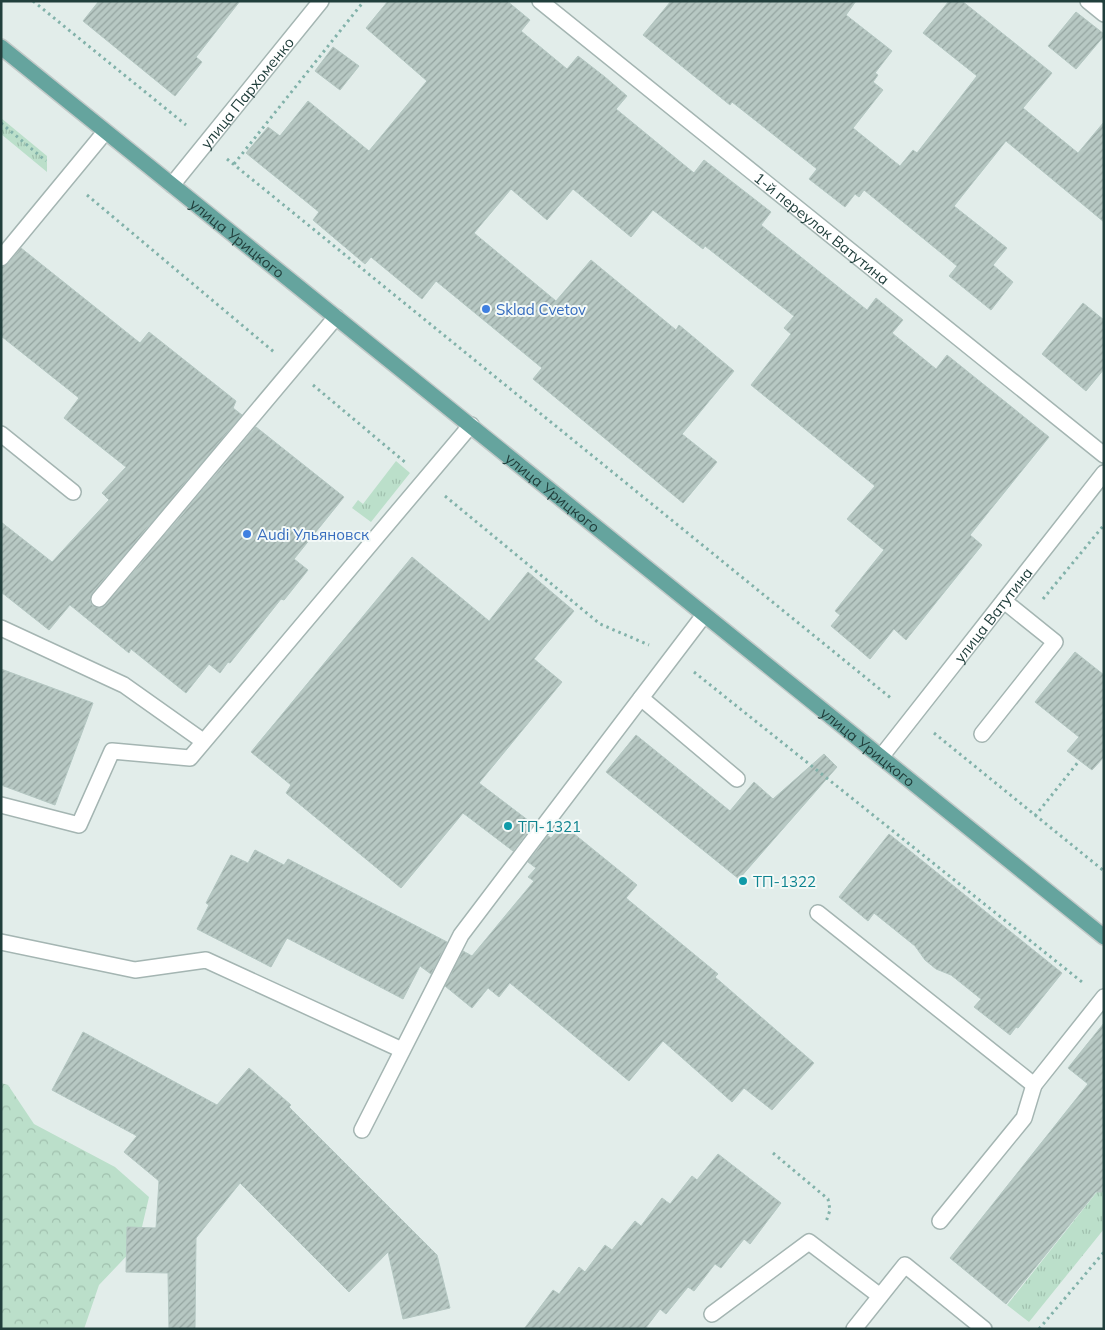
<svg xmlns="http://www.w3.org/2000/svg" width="1105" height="1330" font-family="Mulish,sans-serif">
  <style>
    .grass { fill: url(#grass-tufts) }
    .forest { fill: url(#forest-crowns) }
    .building { fill: url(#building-hatch); stroke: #b4c7c2 }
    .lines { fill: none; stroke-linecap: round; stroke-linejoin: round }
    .minor-casing { stroke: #a4b5b2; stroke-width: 18 }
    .major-casing { stroke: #c1c9c8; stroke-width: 18 }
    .path { stroke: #82b2aa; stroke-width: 3; stroke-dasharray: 2.5 4; stroke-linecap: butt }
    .minor { stroke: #fff; stroke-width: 15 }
    .major { stroke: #65a49e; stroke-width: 15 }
    .shop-dot { fill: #3f7fe0; stroke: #f3f9f7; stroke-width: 2 }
    .culture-dot { fill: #0f9aa8; stroke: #f3f9f7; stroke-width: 2 }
    .labels { text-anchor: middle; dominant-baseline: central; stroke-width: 4; stroke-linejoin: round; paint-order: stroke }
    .street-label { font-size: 15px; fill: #213f3c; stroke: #f3f9f7 }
    .shop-label { font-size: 15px; fill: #366cbe; stroke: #f3f9f7; text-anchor: start }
    .culture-label { font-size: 15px; fill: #0d838f; stroke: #f3f9f7; text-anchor: start }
  </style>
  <defs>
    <pattern id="grass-tufts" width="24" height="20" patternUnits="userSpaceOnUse" patternTransform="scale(1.25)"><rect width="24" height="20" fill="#bbdfca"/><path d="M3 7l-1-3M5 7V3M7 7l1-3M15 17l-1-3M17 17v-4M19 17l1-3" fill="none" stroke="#a0c0ae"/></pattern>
    <pattern id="forest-crowns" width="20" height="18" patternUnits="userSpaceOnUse" patternTransform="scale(1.25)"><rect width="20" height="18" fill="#bbdfca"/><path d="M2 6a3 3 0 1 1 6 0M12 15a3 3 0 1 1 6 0" fill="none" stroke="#a0c0ae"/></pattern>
    <pattern id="building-hatch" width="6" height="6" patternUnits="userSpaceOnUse" patternTransform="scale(1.25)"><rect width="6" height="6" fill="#b7c8c3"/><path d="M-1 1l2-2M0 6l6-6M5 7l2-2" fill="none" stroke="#94a4a0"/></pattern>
  </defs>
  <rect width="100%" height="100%" fill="#e2edea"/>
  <path class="grass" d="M1 118 47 156V172L1 134Z
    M396 461 410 473 371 522 352 508 358 500 363 504Z
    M1104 1183V1229L1029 1322 1007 1305Z"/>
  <path class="forest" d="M1 1083 8 1085 34 1124 115 1167 149 1197 138 1244 99 1285 84 1329H1Z"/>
  <path class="building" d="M99 1H240L196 57 202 62 175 96 83 21Z
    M388 1H507L530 20 521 31 567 69 578 56 605 77 627 96 616 109 694 173 704 160 771 212 761 225 867 310 876 298 903 320 892 333 936 369 947 355 1049 437 970 535 982 545 906 640 894 629 870 659 831 626 840 615 835 611 884 550 847 519 875 486 751 385 791 334 784 328 794 316 705 246 703 249 653 210 631 237 573 189 547 220 511 189 474 233 556 301 591 260 676 330 679 325 734 371 682 434 717 462 683 503 533 379 542 368 436 281 422 299 371 257 365 264 313 220 319 212 246 153 268 127 280 136 308 101 369 151 427 81 366 28Z
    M671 1H856L846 15 892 51 875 73 878 75 873 82 883 90 853 128 900 166 913 150 917 153 977 76 923 33 949 1H962L1052 73 1023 108 1078 153 1104 122V222L1006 141 954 206 1007 248 993 265 1013 282 991 310 949 276 957 266 864 190 859 197 855 194 845 207 809 179 817 169 732 102 730 105 643 35Z
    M1076 12 1104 34V36L1076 69 1048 46Z
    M333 47 359 66 340 90 315 71Z
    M21 248 140 343 149 332 236 401 233 408 242 415 92 593 90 602 93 606 102 608 106 605 256 427 344 497 294 559 308 570 284 600 281 599 230 663 228 662 220 673 209 664 186 693 131 649 129 653 70 605 49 630 1 592V522L52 562 109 500 102 493 126 467 64 418 79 398 1 336V267L8 264Z
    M1083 303 1104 320V369L1086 391 1042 354Z
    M412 557 489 621 528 572 574 611 534 659 562 682 479 783 533 824 513 851 463 813 401 888 286 793 291 785 251 752Z
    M1075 652 1104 675V757L1092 770 1067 751 1079 737 1035 702Z
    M1 669 93 703 55 805 1 785Z
    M636 735 730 811 754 782 773 799 824 754 837 767 739 879 606 772Z
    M562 826 567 831 568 829 637 885 626 898 718 974 715 977 814 1063 772 1110 744 1088 732 1102 663 1041 629 1081 510 983 499 997 488 988 472 1008 445 986 463 951 472 956 534 881 528 877 536 868 528 862 548 836 551 838Z
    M889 834 1062 973 1018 1028 1016 1027 1010 1035 974 1007 981 999 951 975 936 969 925 960 915 946 874 913 868 921 839 897Z
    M255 850 284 865 288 859 447 942 431 974 420 966 403 999 287 938 271 967 197 929 209 905 206 903 231 855 248 863Z
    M1104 1023V1192H1096L1006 1304 950 1258 1088 1084 1068 1068Z
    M83 1032 217 1105 249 1068 291 1105 289 1107 437 1255 450 1308 403 1319 388 1252 349 1292 240 1183 196 1238 195 1329H169L168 1273 126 1272 127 1227 156 1228 159 1181 124 1152 137 1136 52 1090Z
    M718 1154 781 1203 750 1244 744 1239 721 1268 715 1264 694 1291 688 1287 666 1314 660 1309 645 1329H524L553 1290 559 1294 579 1267 585 1272 605 1245 612 1250 635 1221 641 1226 662 1198 670 1204 692 1176 697 1180Z"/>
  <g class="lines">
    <defs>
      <g id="minor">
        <path id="s1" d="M540 1 1104 455"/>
        <path d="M1088 1 1104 14"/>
        <path id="s2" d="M172 185 321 1"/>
        <path d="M1 258 105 132"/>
        <path d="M1 434 73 492"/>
        <path d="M99 599 336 317"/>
        <path d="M1 628 124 685 203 741"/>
        <path d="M641 698 737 779"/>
        <path d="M982 734 1055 642 1004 601"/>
        <path id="s3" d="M881 757 1104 473"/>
        <path d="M1 805 79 825 112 751 190 758 471 425"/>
        <path d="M818 913 1034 1085 1104 997"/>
        <path d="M1 942 135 970 206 960 402 1050"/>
        <path d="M362 1130 461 935 704 615"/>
        <path d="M940 1221 1024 1118 1034 1085"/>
        <path d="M712 1314 809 1242 880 1296"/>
        <path d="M854 1329 905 1265 984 1329"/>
      </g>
      <g id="major">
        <path id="s4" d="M1 47 1104 937"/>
      </g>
    </defs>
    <use href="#minor" class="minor-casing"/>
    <use href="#major" class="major-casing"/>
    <path class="path" d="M33 1 186 125
      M1 123 46 161
      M227 159 892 699
      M234 164 364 1
      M87 195 274 352
      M313 385 406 463
      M445 496 600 624 649 645
      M1043 599 1104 525
      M694 672 1082 982
      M934 733 1104 871
      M1035 816 1079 761
      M773 1153 828 1199 830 1210 826 1222
      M1039 1329 1104 1252"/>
    <use href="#minor" class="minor"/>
    <use href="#major" class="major"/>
  </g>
  <g class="shop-dot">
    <circle cx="486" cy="309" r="5"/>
    <circle cx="247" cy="534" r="5"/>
  </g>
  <g class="culture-dot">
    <circle cx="508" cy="826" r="5"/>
    <circle cx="743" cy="881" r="5"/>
  </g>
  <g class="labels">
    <g class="street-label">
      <text stroke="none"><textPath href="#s2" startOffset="119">улица Пархоменко</textPath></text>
      <text stroke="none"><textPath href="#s1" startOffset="362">1-й переулок Ватутина</textPath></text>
      <text stroke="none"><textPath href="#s4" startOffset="304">улица Урицкого</textPath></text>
      <text stroke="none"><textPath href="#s4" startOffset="709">улица Урицкого</textPath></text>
      <text stroke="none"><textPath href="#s3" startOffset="181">улица Ватутина</textPath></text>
      <text stroke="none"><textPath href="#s4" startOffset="1114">улица Урицкого</textPath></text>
    </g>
    <g class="shop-label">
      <text x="496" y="309">Sklad Cvetov</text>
      <text x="257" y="534">Audi Ульяновск</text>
    </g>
    <g class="culture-label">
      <text x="518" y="826">ТП-1321</text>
      <text x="753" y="881">ТП-1322</text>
    </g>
  </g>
  <rect width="1105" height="1330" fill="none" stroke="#213f3c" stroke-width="5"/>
</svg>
